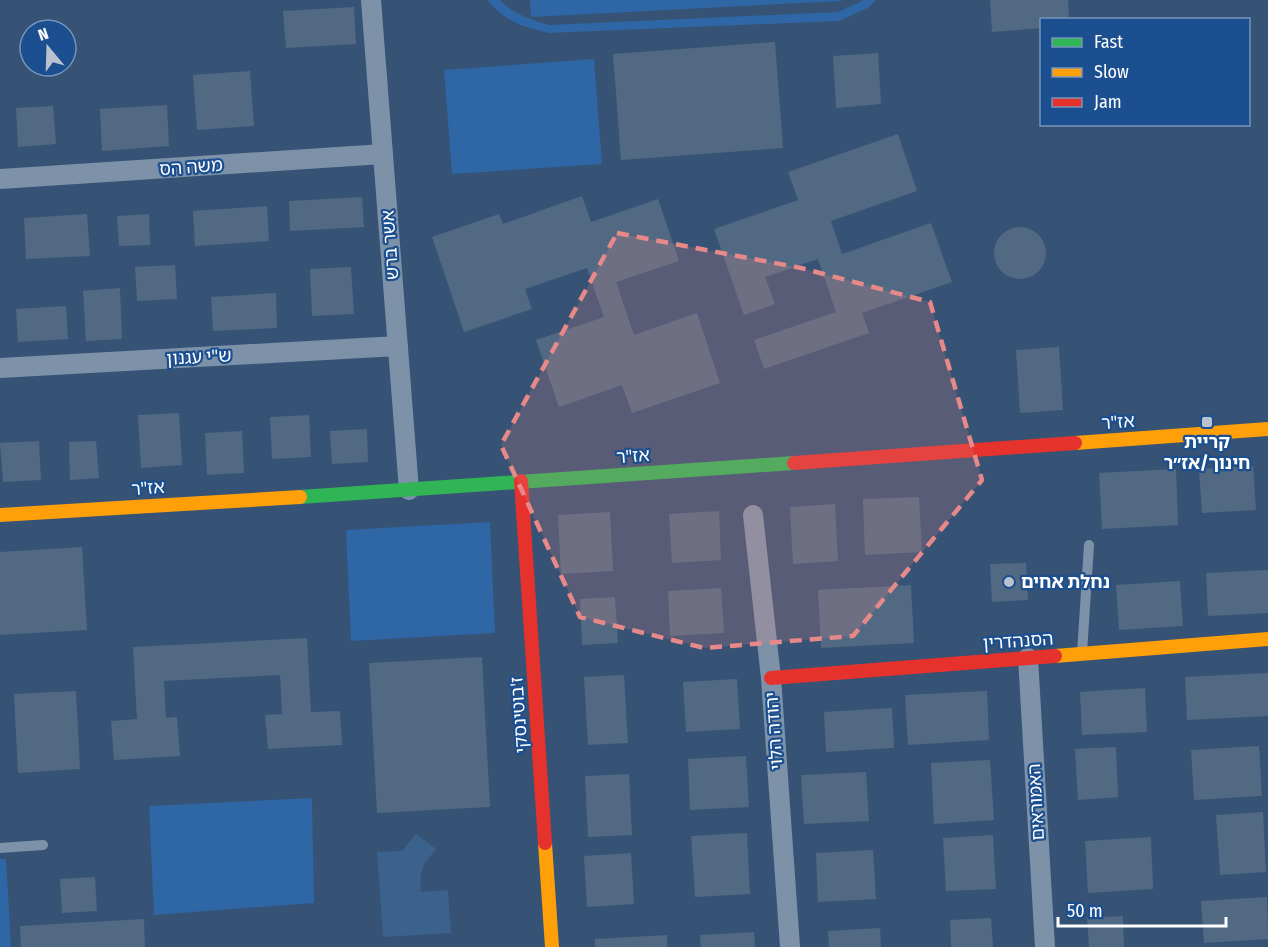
<svg xmlns="http://www.w3.org/2000/svg" width="1268" height="947" font-family="'Fira Sans Condensed','Noto Sans Hebrew',sans-serif">
  <style>
    .green { fill: #2f66a5 }
    .water { fill: #3b618d }
    .building { fill: #526984 }
    .lines { fill: none; stroke-linecap: round; stroke-linejoin: round }
    .lane { stroke: #7d92a8; stroke-width: 10 }
    .street { stroke: #7d92a8; stroke-width: 20 }
    .fast { stroke: #30b455; stroke-width: 14 }
    .slow { stroke: #ff9f0a; stroke-width: 14 }
    .jam { stroke: #e5322d; stroke-width: 14 }
    .marked { fill: #e88989; fill-opacity: 0.2; stroke: #e88989; stroke-width: 4.5; stroke-dasharray: 12 8; stroke-linejoin: round }
    .poi-dot { fill: #b9c2ce; stroke: #1b4f8f; stroke-width: 2 }
    .labels { text-anchor: middle; dominant-baseline: central; stroke-width: 4.5; stroke-linejoin: round; paint-order: stroke }
    .street-label { font-size: 18px; fill: #fff; stroke: #1b4f8f }
    .poi-label { font-size: 18px; font-weight: bold; fill: #fff; stroke: #1b4f8f }
  </style>
  <rect width="100%" height="100%" fill="#365274"/>
  <path class="green" d="M487 0H500C513 14 532 20 549 25L838 12 864 0H876L868 8 839 21 549 33C522 27 506 22 487 0Z
    M530 0H841L842 1 531 17Z
    M594 59 602 164 452 174 444 70Z
    M490 522 495 633 351 641 346 530Z
    M312 798 314 903 154 915 149 806Z
    M0 859H6L11 947H0Z"/>
  <path class="water" d="M416 834 436 849C421 868 420 868 421 892L448 890 451 933 383 937 377 852 402 851Z"/>
  <path class="building" d="M990 0H1068L1069 20H1042V28L992 32Z
    M354 7 356 44 286 48 283 11Z
    M775 42 783 148 621 160 613 54Z
    M878 53 881 104 836 108 833 56Z
    M250 71 254 126 197 130 193 75Z
    M167 105 169 146 102 151 100 109Z
    M53 106 56 144 18 147 16 108Z
    M898 134 917 191 831 221 842 254 931 223 952 282 862 313 869 333 764 369 754 340 836 312 818 259 765 277 775 304 744 315 714 229 798 200 788 172Z
    M582 196 591 222 658 199 679 261 616 282 634 335 697 313 720 383 632 413 622 385 559 407 536 340 604 317 587 268 525 289 532 309 464 332 432 237 499 214 503 224Z
    M362 197 364 227 290 231 289 201Z
    M267 206 269 241 195 246 193 211Z
    M87 214 90 256 26 259 24 218Z
    M149 214 150 245 119 246 117 216Z
    M994 253a26 26 0 1 1 52 0a26 26 0 1 1-52 0Z
    M175 265 177 299 137 301 135 267Z
    M351 267 354 314 312 316 310 269Z
    M120 288 122 339 86 341 83 291Z
    M276 293 277 328 213 331 211 297Z
    M66 306 68 339 18 342 16 309Z
    M1059 347 1063 410 1020 413 1016 350Z
    M179 413 182 465 141 468 138 415Z
    M309 415 311 457 272 459 270 417Z
    M367 429 368 462 332 464 330 431Z
    M242 431 244 473 207 475 205 433Z
    M39 441 41 480 3 482 0 443Z
    M96 441 99 478 70 480 69 442Z
    M1253 466 1256 510 1202 513 1199 469Z
    M1176 469 1178 525 1102 529 1099 473Z
    M919 497 922 552 865 555 863 499Z
    M835 504 838 561 793 564 790 507Z
    M719 511 721 560 672 563 669 514Z
    M610 512 613 571 561 574 558 515Z
    M82 547 87 630 0 635V552Z
    M1026 563 1028 600 992 602 990 564Z
    M1268 570V613L1208 616 1206 573Z
    M1180 581 1183 626 1119 630 1116 585Z
    M911 585 914 643 821 648 818 590Z
    M721 588 724 633 670 636 668 591Z
    M615 597 618 643 582 645 580 599Z
    M307 638 311 712 340 711 342 745 268 749 265 715 282 714 280 675 164 681 166 718 177 717 180 756 114 760 111 721 137 719 133 647Z
    M482 657 490 807 377 813 369 663Z
    M1268 673V716L1187 720 1185 677Z
    M624 675 628 743 588 745 584 677Z
    M737 679 740 729 686 732 683 682Z
    M1145 688 1147 732 1082 735 1080 692Z
    M76 691 80 769 18 773 14 694Z
    M987 691 989 740 908 745 905 695Z
    M892 708 894 748 826 752 824 712Z
    M1259 746 1262 796 1194 800 1191 750Z
    M1116 747 1118 797 1078 800 1075 749Z
    M746 756 749 807 690 810 688 759Z
    M990 760 994 820 934 824 931 763Z
    M866 772 869 821 804 824 801 775Z
    M629 774 632 835 588 837 585 776Z
    M1263 812 1266 872 1220 875 1216 815Z
    M747 833 750 894 695 897 691 836Z
    M993 835 996 889 946 891 943 838Z
    M1151 837 1153 889 1088 893 1085 841Z
    M873 850 876 899 818 902 816 853Z
    M631 853 634 904 587 907 584 856Z
    M95 877 97 911 62 913 60 879Z
    M1267 897 1268 939 1204 943 1201 901Z
    M1123 916 1124 947H1089L1087 918Z
    M991 918 993 947H951L950 920Z
    M144 919 145 947H21L20 926Z
    M880 928 881 947H829L828 931Z
    M754 932 755 947H701L700 935Z
    M667 935V947H595V939Z"/>
  <g class="lines">
    <path class="lane" d="M1082 653 1089 545
      M0 848 43 845"/>
    <path class="street" d="M371 0 409 490
      M0 179 383 154
      M0 368 398 346
      M753 515 771 678 790 947
      M1028 658 1045 947"/>
    <path class="fast" d="M300 497 794 463"/>
    <path class="slow" d="M1075 443 1268 429
      M0 515 300 497
      M1055 656 1268 639
      M545 843 552 947"/>
    <path class="jam" d="M794 463 1075 443
      M521 481 545 843
      M771 678 1055 656"/>
  </g>
  <path class="marked" d="M617 233 801 268 930 302 982 480 853 636 704 648 580 617 501 445Z"/>
  <g class="poi-dot">
    <rect x="1201" y="416" width="12" height="12" rx="3"/>
    <circle cx="1009" cy="582" r="6"/>
  </g>
  <g class="labels">
    <g class="street-label">
      <text transform="translate(191 167) rotate(-4)">משה הס</text>
      <text transform="translate(390 245) rotate(-94)">אשר ברש</text>
      <text transform="translate(199 357) rotate(-3)">ש"י עגנון</text>
      <text transform="translate(1118 422) rotate(-4)">אז"ר</text>
      <text transform="translate(633 456) rotate(-4)">אז"ר</text>
      <text transform="translate(148 488) rotate(-4)">אז"ר</text>
      <text transform="translate(1018 641) rotate(-4)">הסנהדרין</text>
      <text transform="translate(519 715) rotate(-94)">ז'בוטינסקי</text>
      <text transform="translate(774 731) rotate(-94)">יהודה הלוי</text>
      <text transform="translate(1036 802) rotate(-93)">האמוראים</text>
    </g>
    <g class="poi-label">
      <text x="1207" y="442">קריית<tspan x="1207" dy="21">חינוך/אז״ר</tspan></text>
      <text x="1021" y="582" text-anchor="start">נחלת אחים</text>
    </g>
  </g>
  <rect x="1040" y="18" width="210" height="108" fill="#1b4f8f" stroke="#7695bc" stroke-width="1.5"/>
  <rect x="1052" y="38" width="30" height="9" fill="#30b455" stroke="#7695bc" stroke-width="1.5"/>
  <text x="1094" y="48" font-size="18" fill="#ffffff">Fast</text>
  <rect x="1052" y="68" width="30" height="9" fill="#ff9f0a" stroke="#7695bc" stroke-width="1.5"/>
  <text x="1094" y="78" font-size="18" fill="#ffffff">Slow</text>
  <rect x="1052" y="98" width="30" height="9" fill="#e5322d" stroke="#7695bc" stroke-width="1.5"/>
  <text x="1094" y="108" font-size="18" fill="#ffffff">Jam</text>
  <g transform="translate(48 48) rotate(341)"><circle r="28" fill="#1b4f8f" stroke="#7695bc" stroke-width="1.5"/>
  <path d="M0-4.5L10 22L0 15L-10 22Z" fill="#b9c2ce"/>
  <text y="-9" font-size="16" font-weight="bold" text-anchor="middle" fill="#ffffff">N</text>
  </g>
  <path d="M1058 917v9h168v-9" fill="none" stroke="#ffffff" stroke-width="3"/>
  <text x="1067" y="917" font-size="18" fill="#ffffff" stroke="#1b4f8f" stroke-width="4.5" paint-order="stroke">50 m</text>
</svg>
